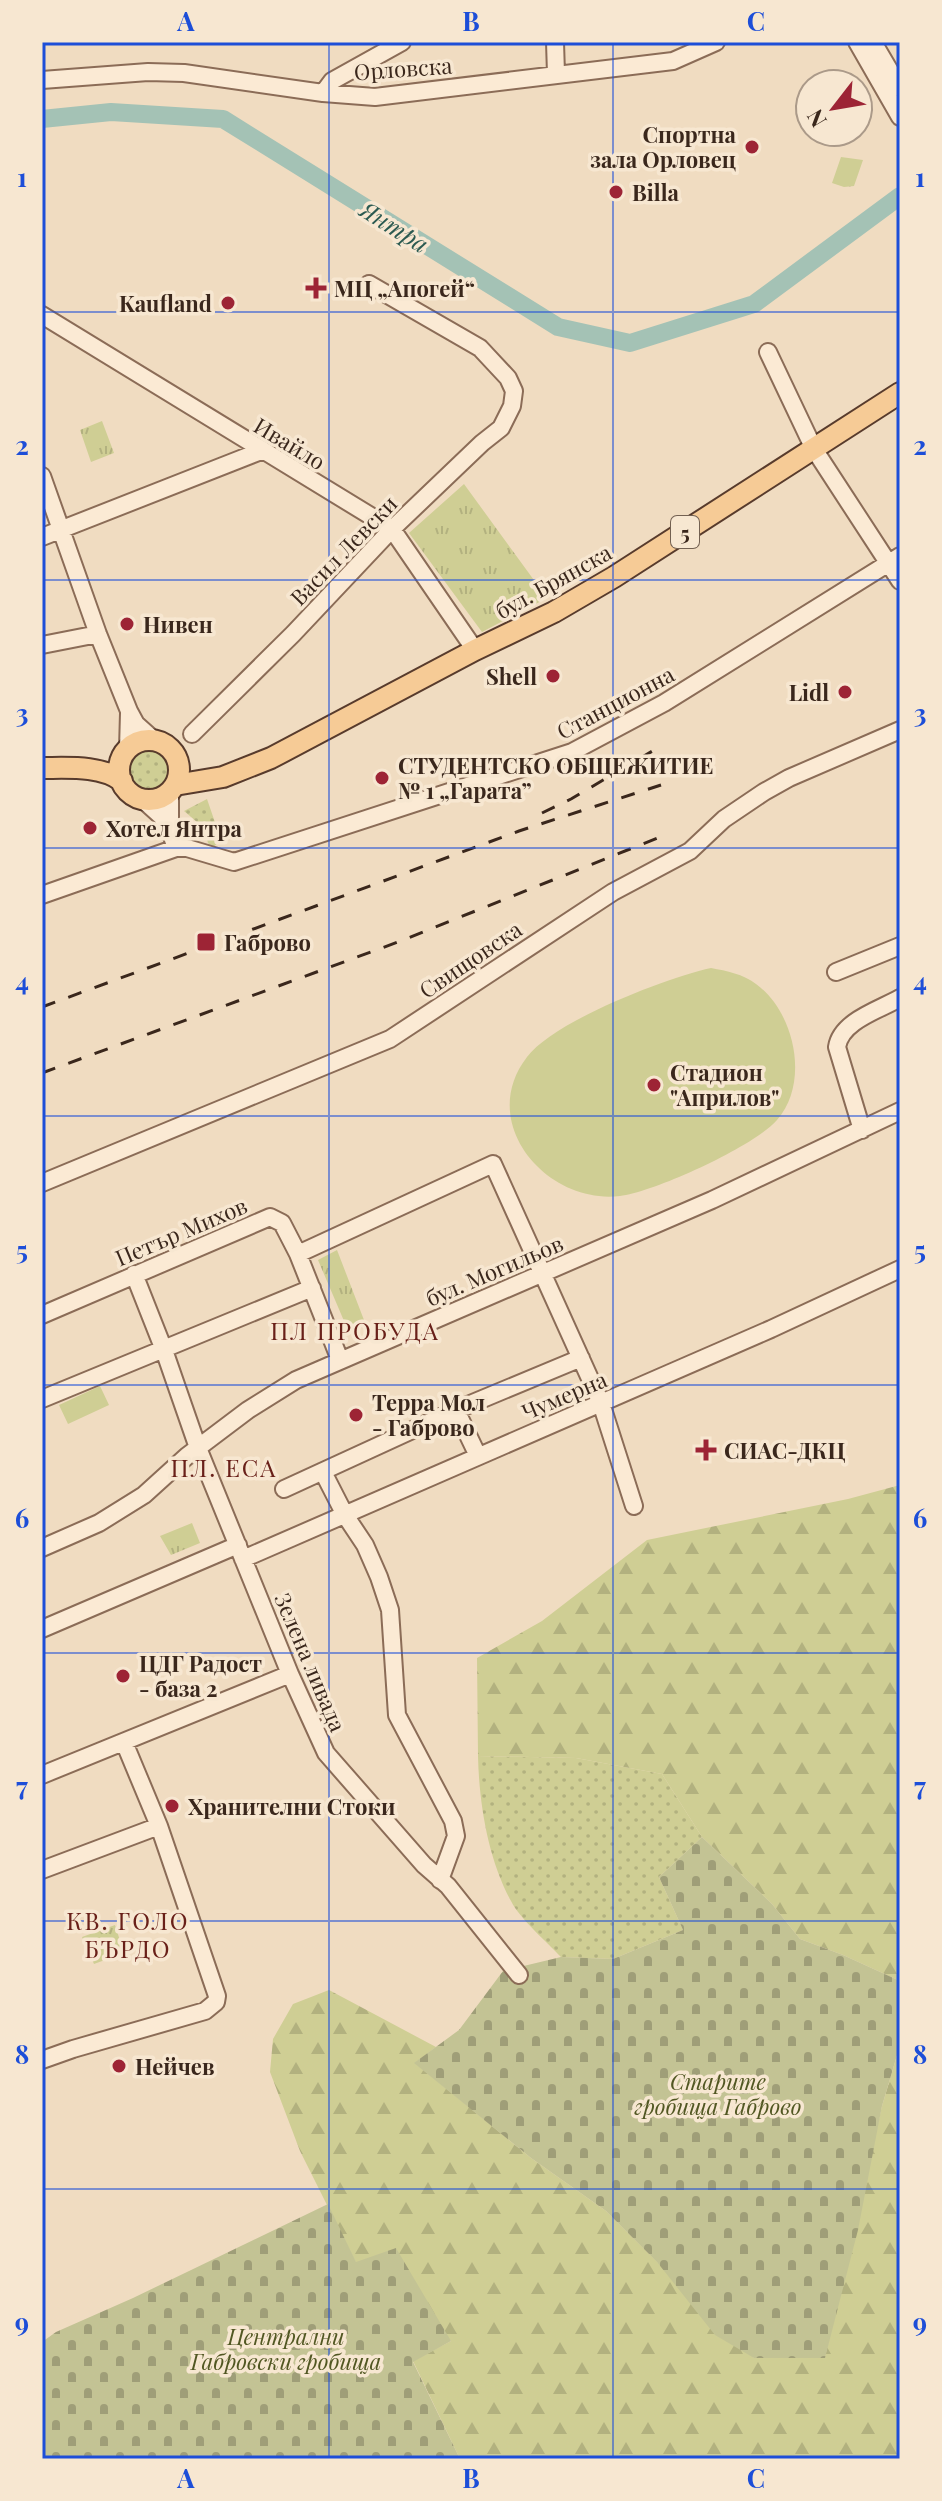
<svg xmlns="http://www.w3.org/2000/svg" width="942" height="2501" font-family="'Playfair Display',serif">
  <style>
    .grass { fill: url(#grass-dots) }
    .forest { fill: url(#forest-firs) }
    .cemetery { fill: url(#cemetery-stones) }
    .park { fill: url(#park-tufts) }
    .pitch { fill: #cfce94 }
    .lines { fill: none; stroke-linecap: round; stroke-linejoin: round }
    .river { stroke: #a4c2b5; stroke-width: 18 }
    .minor-casing { stroke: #8b6c57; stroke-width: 20 }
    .major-casing { stroke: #583b2c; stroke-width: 24 }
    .minor { stroke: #fbead4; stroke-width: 16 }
    .major { stroke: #f6cb96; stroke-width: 20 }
    .rail { stroke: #3a271c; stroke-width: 3; stroke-dasharray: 14 14; stroke-linecap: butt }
    .grid { fill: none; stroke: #1d4ed8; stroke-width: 2; stroke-opacity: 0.55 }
    .poi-dot { fill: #9d2435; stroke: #f7e7d1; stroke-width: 3 }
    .labels { text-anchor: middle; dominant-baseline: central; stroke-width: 7; stroke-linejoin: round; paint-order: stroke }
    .shield { fill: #f7e7d1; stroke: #736152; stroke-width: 2 }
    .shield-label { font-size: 20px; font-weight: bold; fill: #3a271c }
    .street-label { font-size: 22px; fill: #3a271c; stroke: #f7e7d1 }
    .poi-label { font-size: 22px; font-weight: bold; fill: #3a271c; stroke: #f7e7d1; text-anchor: start }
    .park-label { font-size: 22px; font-style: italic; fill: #515722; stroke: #f7e7d1 }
    .water-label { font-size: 24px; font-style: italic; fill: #2b5a51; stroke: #f7e7d1 }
    .neighbourhood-label { font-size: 24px; letter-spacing: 2px; fill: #692019; stroke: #f7e7d1 }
    .neatline { fill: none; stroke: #1d4ed8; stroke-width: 3 }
    .grid-label { font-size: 26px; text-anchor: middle; font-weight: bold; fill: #1d4ed8 }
  </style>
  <defs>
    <pattern id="grass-dots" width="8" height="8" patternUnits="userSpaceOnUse" patternTransform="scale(2)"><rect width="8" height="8" fill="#cfce94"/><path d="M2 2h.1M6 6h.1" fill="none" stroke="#b2b17f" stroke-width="1.8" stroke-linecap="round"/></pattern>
    <pattern id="forest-firs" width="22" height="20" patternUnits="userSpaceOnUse" patternTransform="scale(2)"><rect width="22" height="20" fill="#cfce94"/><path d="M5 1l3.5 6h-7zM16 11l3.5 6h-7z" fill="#b2b17f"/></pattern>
    <pattern id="cemetery-stones" width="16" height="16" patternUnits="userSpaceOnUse" patternTransform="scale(2)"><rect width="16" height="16" fill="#c3c394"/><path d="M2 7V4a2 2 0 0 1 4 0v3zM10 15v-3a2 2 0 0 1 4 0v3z" fill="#9f9e78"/></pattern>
    <pattern id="park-tufts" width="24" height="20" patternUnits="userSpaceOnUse" patternTransform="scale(2)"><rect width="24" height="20" fill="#cfce94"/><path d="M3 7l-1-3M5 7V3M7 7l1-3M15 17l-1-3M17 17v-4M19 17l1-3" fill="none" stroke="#b2b17f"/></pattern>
  </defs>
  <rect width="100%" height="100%" fill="#f0dcc1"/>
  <path class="grass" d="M130 770a19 19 0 1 1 38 0a19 19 0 1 1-38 0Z
    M207 799 220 837 218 843 212 848 208 843 204 828 184 811Z
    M478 1756 576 1758 662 1774 702 1837 659 1877 683 1930 613 1959 561 1957C546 1941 520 1919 511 1901 488 1859 479 1803 478 1756Z"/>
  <path class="forest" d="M900 1485V1981L843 1955 800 1939 772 1904 702 1837 662 1774 576 1758 478 1756 477 1658 542 1621 647 1540 848 1499Z
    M329 1990 436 2047 415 2063 531 2158 606 2211 754 2358 825 2357 882 2106 900 2045V2459H460L413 2361 451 2341 356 2263 300 2151 270 2072 273 2039 293 2004Z"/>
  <path class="cemetery" d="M702 1837 772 1904 800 1939 843 1955 900 1981V2045L882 2106 858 2230 825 2358H754L715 2335 657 2262 606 2211 531 2158 414 2063 459 2030 503 1971 561 1957 613 1959 683 1930 659 1877Z
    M328 2204 356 2262 396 2248 451 2341 413 2362 460 2459H42V2342L56 2332 133 2298Z"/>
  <path class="park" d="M841 157 863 160 854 186 844 187 832 183Z
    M102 421 114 453 91 462 80 430Z
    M464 484 547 598 482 632 409 533Z
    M337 1250 364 1320 347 1328 318 1260Z
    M192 1523 200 1543 171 1555 160 1536Z
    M115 1925 124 1953 94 1964 82 1937Z"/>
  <path class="pitch" d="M711 968C727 971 743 974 756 984 795 1012 810 1083 777 1120 755 1146 655 1192 620 1196 547 1205 476 1123 527 1057 554 1021 666 978 711 968Z
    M100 1386 109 1405 68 1424 59 1405Z"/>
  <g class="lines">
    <path class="river" d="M42 119 111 112 223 119 558 327 630 343 754 304 900 196"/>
    <defs>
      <path id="minor" d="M555 42 556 74
        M857 42 900 117
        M873 42 900 88
        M42 80 148 72 184 73 323 93 375 97 673 61 716 42
        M323 93 332 81 402 42
        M42 315 392 529 475 650
        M768 352 814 449 900 581
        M42 476 98 634 129 711 136 724 155 741
        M42 537 261 451
        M42 645 98 634
        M192 734 293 634 392 529 482 443 501 428 512 406 514 391 508 378 480 348 369 284
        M128 749 129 713
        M170 790V831L176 848
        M141 798 161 816 169 829
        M42 895 176 848H187L234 862 572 752 664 703 900 556
        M836 972 900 946
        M862 1130 837 1047C841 1021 879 1010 900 998
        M42 1183 390 1039 613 892 690 851 724 819 764 792 789 778 900 730
        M298 1254 493 1164 601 1403 634 1506
        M134 1274 164 1350 198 1448 290 1674 326 1753 424 1865 448 1886 519 1975
        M42 1315 270 1217 282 1223 298 1254 340 1360
        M42 1399 312 1288
        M456 1410 478 1456
        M323 1472 345 1515 365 1545 379 1577 390 1610 397 1715 453 1821 456 1836 440 1880
        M284 1489 456 1410 581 1358
        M42 1548 99 1523 144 1495 187 1456 248 1410 296 1380 712 1200 900 1111
        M243 1559 771 1329 900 1269
        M42 1629 238 1545
        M42 1775 290 1674
        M42 1870 159 1826
        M42 2060 73 2049 205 2011 216 2002 217 1996 159 1826 124 1742"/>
      <path id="major" d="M119 770a30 30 0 1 1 60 0a30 30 0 1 1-60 0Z
        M42 768C67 768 101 765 122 781
        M175 785 223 777 271 758 475 650 554 612 614 577 900 393"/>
    </defs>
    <use href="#minor" class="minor-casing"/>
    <use href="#major" class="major-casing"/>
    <use href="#minor" class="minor"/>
    <use href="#major" class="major"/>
    <path class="rail" d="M542 813 571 799 661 746
      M42 1007 519 831 661 785
      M42 1073 398 942 660 837"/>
  </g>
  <path class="grid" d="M329 42V2459M613 42V2459M42 312H900M42 580H900M42 848H900M42 1116H900M42 1385H900M42 1653H900M42 1921H900M42 2189H900"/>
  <g class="poi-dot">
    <circle cx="752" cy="147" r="8"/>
    <circle cx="616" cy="192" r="8"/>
    <path d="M312 276h8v8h8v8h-8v8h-8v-8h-8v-8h8z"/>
    <circle cx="228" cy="303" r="8"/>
    <circle cx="127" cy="624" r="8"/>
    <circle cx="553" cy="676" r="8"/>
    <circle cx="845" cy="692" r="8"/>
    <circle cx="382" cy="778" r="8"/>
    <circle cx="90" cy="828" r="8"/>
    <rect x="196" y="932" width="20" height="20" rx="4"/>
    <circle cx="654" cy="1085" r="8"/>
    <circle cx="356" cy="1415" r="8"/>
    <path d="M702 1438h8v8h8v8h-8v8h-8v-8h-8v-8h8z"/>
    <circle cx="123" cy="1676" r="8"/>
    <circle cx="172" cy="1806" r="8"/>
    <circle cx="119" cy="2066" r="8"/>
  </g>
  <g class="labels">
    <rect class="shield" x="671" y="516" width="28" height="32" rx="6"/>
    <g class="shield-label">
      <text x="685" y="532">5</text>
    </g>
    <g class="street-label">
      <text transform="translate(403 68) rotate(-4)">Орловска</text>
      <text transform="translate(290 443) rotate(31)">Ивайло</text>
      <text transform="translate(343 550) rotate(-46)">Васил Левски</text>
      <text transform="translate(553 581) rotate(-29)">бул. Брянска</text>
      <text transform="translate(615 702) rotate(-28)">Станционна</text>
      <text transform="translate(470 959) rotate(-34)">Свищовска</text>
      <text transform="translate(181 1231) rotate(-23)">Петър Михов</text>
      <text transform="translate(494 1270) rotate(-23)">бул. Могильов</text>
      <text transform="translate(564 1395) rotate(-23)">Чумерна</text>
      <text transform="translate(311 1662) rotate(67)">Зелена ливада</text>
    </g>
    <g class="poi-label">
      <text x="736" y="134" text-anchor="end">Спортна<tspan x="736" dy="25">зала Орловец</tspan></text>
      <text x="632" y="192">Billa</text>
      <text x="334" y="288">МЦ „Апогей“</text>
      <text x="212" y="303" text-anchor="end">Kaufland</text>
      <text x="143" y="624">Нивен</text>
      <text x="537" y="676" text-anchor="end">Shell</text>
      <text x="829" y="692" text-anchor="end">Lidl</text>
      <text x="398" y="765">СТУДЕНТСКО ОБЩЕЖИТИЕ<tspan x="398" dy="25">№ 1 „Гарата”</tspan></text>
      <text x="106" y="828">Хотел Янтра</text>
      <text x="224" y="942">Габрово</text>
      <text x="670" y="1072">Стадион<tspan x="670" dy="25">"Априлов"</tspan></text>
      <text x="372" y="1402">Терра Мол<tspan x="372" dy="25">- Габрово</tspan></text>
      <text x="724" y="1450">СИАС-ДКЦ</text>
      <text x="139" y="1663">ЦДГ Радост<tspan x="139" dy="25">- база 2</tspan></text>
      <text x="188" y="1806">Хранителни Стоки</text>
      <text x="135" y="2066">Нейчев</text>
    </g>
    <g class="park-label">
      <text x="718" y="2081">Старите<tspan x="718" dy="25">гробища Габрово</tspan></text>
      <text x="286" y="2336">Централни<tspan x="286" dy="25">Габровски гробища</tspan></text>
    </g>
    <g class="water-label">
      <text transform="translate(395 226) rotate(32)">Янтра</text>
    </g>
    <g class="neighbourhood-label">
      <text x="355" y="1330">ПЛ ПРОБУДА</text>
      <text x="224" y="1467">ПЛ. ЕСА</text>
      <text x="128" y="1920">КВ. ГОЛО<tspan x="128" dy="28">БЪРДО</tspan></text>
    </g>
  </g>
  <rect width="942" height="2501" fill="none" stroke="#f7e7d1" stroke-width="88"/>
  <g transform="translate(834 108) rotate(239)"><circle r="38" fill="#f7e7d1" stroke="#ab9a89" stroke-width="2"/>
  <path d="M0-6L14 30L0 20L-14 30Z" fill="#9d2435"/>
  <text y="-12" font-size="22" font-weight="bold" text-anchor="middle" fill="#3a271c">N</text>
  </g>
  <rect x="44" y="44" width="854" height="2413" class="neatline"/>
  <g class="grid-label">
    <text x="186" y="31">A</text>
    <text x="471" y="31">B</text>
    <text x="756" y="31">C</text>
    <text x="22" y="187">1</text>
    <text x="920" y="187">1</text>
    <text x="22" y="455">2</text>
    <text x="920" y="455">2</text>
    <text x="22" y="723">3</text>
    <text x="920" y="723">3</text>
    <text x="22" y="991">4</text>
    <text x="920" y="991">4</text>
    <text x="22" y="1260">5</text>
    <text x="920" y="1260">5</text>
    <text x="22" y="1528">6</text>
    <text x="920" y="1528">6</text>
    <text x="22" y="1796">7</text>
    <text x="920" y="1796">7</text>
    <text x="22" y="2064">8</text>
    <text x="920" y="2064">8</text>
    <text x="22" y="2332">9</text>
    <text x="920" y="2332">9</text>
    <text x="186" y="2488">A</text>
    <text x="471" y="2488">B</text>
    <text x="756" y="2488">C</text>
  </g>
</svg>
